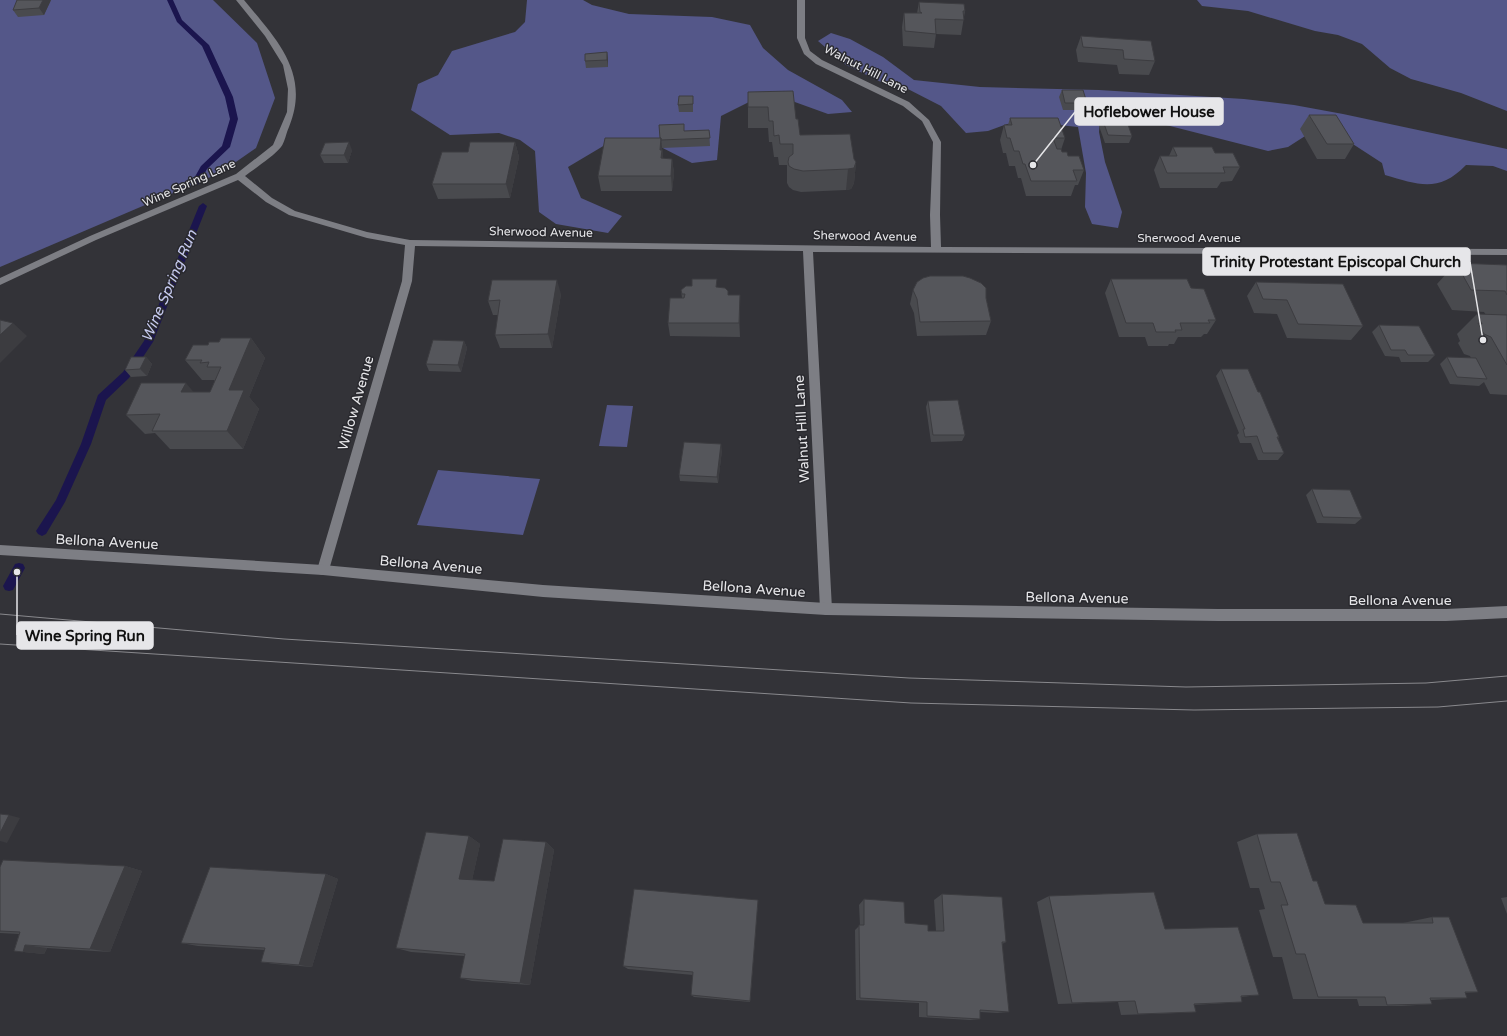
<svg xmlns="http://www.w3.org/2000/svg" width="1507" height="1036" font-family="'Varela Round',sans-serif">
  <style>
    .green { fill: #545789 }
    .lines { fill: none; stroke-linecap: round; stroke-linejoin: round }
    .stream { fill: #1b154e; fill-rule: evenodd }
    .minor { fill: #7d7e84; fill-rule: evenodd }
    .tertiary { fill: #7d7e84; fill-rule: evenodd }
    .tram { stroke: #89898d; stroke-width: 1 }
    .wall { fill: #494a4e }
    .shaded-wall { fill: #3c3c40 }
    .building { fill: #55565b; stroke: #3c3c40 }
    .labels { text-anchor: middle; dominant-baseline: central; stroke-width: 3; stroke-linejoin: round; paint-order: stroke }
    .far-street-label { font-size: 12px; fill: #e6e6e9; stroke: #29292e }
    .street-label { font-size: 14px; fill: #e6e6e9; stroke: #29292e }
    .water-label { font-size: 15px; font-style: italic; fill: #c6caef; stroke: #29292e }
    .leader { fill: none; stroke: #e6e6e9; stroke-width: 1.5 }
    .callout-dot { fill: #e6e6e9; stroke: #29292e; stroke-width: 1.5 }
    .callout { fill: #e6e6e9; stroke: #e6e6e9; stroke-width: 1.5 }
    .callout-label { font-size: 15px; text-anchor: middle; font-weight: bold; fill: #111 }
  </style>
  <rect width="100%" height="100%" fill="#333338"/>
  <path class="green" d="M0 0H213L257 43 275 98 256 148 220 173 0 267Z
    M527 0H583L592 5 629 14 712 17 750 25 763 48 788 70 842 100 852 112 828 114 781 97 757 98 721 116 717 160 692 163 655 144 605 145 568 167 581 198 622 216 608 233 556 224 539 212 535 151 520 140 499 133 450 135 411 110 418 84 438 75 452 51 515 32 525 22Z
    M1197 0H1507V111L1461 93 1411 79 1390 68 1362 44 1338 35 1315 31 1248 11 1202 6Z
    M831 33 850 39 883 57 914 80 980 87 1099 90 1244 99 1294 105 1343 114 1507 149V171L1493 166 1466 165C1439 193 1419 185 1385 175L1382 163 1342 137 1316 129 1288 147 1268 151 1119 113 1100 118 1099 132 1105 162 1122 212 1118 228 1092 224 1085 207 1086 173 1078 127 1030 122 1007 124 988 131 966 133 941 106 904 87 881 82 846 65 818 41Z
    M607 405 633 406 627 447 599 446Z
    M438 470 540 479 523 535 417 525Z"/>
  <g class="lines">
    <path class="stream" d="M167 0H173L182 20 209 45 233 97 238 119 230 147 207 169 199 184 196 185 192 182 201 166 222 146 230 119 225 97 202 46 177 22Z
      M203 203 207 206 153 342 129 378 106 400 91 444 65 502 46 534 42 536 38 534 36 531 56 500 81 444 98 395 123 372 144 341 199 206Z
      M19 563 23 564 25 568 13 590 9 591 5 590 3 586 15 564Z"/>
    <path class="minor" d="M236 0H244C276 39 311 73 289 127 286 133 285 142 281 147 274 156 254 169 245 176L272 198 295 211 367 232 410 240 931 247 930 215 933 142 922 121 903 106 816 64 804 54 797 38V0H805V38L810 51 822 60 909 102 929 120 941 142 940 215 941 247 1507 249V255L813 252 832 609 831 613 826 615 821 613 820 609 803 251 415 246 412 281 329 570 327 574 323 575 319 574 317 570 402 281 405 245 367 238 289 215 266 202 238 180 96 240 0 285V278L90 236 236 174 273 145 287 112 288 89 283 65 265 36Z"/>
    <path class="tertiary" d="M0 545 323 565 543 585 826 603 1218 609H1446L1507 606V618L1446 621H1218L826 615 543 597 323 575 0 555Z"/>
    <path class="tram" d="M0 614 284 639 909 678 1186 687 1426 683 1507 676
      M0 644 911 703 1194 710 1438 707 1507 701"/>
  </g>
  <path class="wall" d="M51 0 44 15 18 17 13 10Z
    M919 2 965 11 961 35 936 34 934 48 903 46 902 27 904 13H917Z
    M1081 36 1155 61 1149 75 1119 74 1117 65 1078 62 1076 50Z
    M607 52 608 60V67L586 68 585 61Z
    M1062 90 1087 103 1084 110H1063L1059 97Z
    M748 92 796 119 800 135 854 159 856 162 854 183 851 189 846 190 801 192 793 190 789 187 787 183V165H779L778 157H774L772 142H769L768 128H748Z
    M693 96V112H679L678 105Z
    M1309 115 1354 144 1345 159H1317L1300 129Z
    M1010 118 1065 138 1061 150 1062 152 1068 156 1084 170 1078 185H1075L1071 196H1026L1021 178H1018L1015 166H1009L1006 153H1003L1000 140 1004 125H1008Z
    M1102 118 1132 136 1129 143H1105L1099 126Z
    M709 130 710 146 662 148 663 158 672 159 674 173 672 191H601L598 176 660 138 684 131Z
    M515 142 519 157 510 198 438 199 432 184 468 152Z
    M1173 147 1215 153 1240 167 1232 181 1221 182 1217 188H1160L1154 170 1160 156H1169Z
    M352 150 348 163H324L320 155Z
    M1456 263 1507 265V395L1490 394 1484 382 1479 386 1450 384 1440 364 1447 357 1471 358 1470 356 1464 354 1458 343 1460 341 1457 334 1477 314 1486 315 1484 312 1452 310 1437 284Z
    M1111 279 1191 288 1216 320 1207 334H1204L1201 337H1178L1174 344H1169L1168 346H1148L1145 337H1119L1105 293Z
    M1256 282 1363 326 1351 340 1287 338 1277 314 1254 313 1247 296Z
    M717 287 728 291V295L740 309V337L670 336 668 323 682 298 681 290Z
    M913 290 986 298 991 321 986 335 917 336 914 313 910 304Z
    M561 294 552 348H500L495 335 498 315H493L488 301Z
    M1379 325 1435 355 1428 362H1401L1399 357 1385 356 1372 332Z
    M251 338 265 358 249 397 259 409 243 449H170L155 433 145 434 126 415 193 392H210L215 381 214 380H202L185 360 208 345 219 342Z
    M464 341 467 348 461 372 429 371 426 364Z
    M146 357 152 364 147 376 131 377 125 370Z
    M1221 369 1258 392 1279 437 1278 439 1284 453 1278 460H1258L1251 443H1240L1237 435 1239 433 1216 376Z
    M928 401 965 435 962 441 931 442 926 407Z
    M722 450 718 483 680 481 679 475Z
    M1312 489 1362 518 1355 524 1317 523 1306 495Z
    M1257 834 1313 881 1325 904 1363 923H1403L1432 917 1478 992 1465 993 1467 998 1430 1000 1432 1004 1402 1006H1359L1357 999H1293L1282 957H1273L1259 910 1265 909 1259 888H1250L1237 842Z
    M469 836 480 844 472 880 494 881 546 842 554 850 530 985 472 981 460 978 465 956 411 952 396 948Z
    M125 866 142 871 110 952 47 948 44 954 14 951 19 934 0 933V867Z
    M326 874 338 879 312 967 275 964 261 962 265 950 198 946 181 943Z
    M942 894 1006 942 1002 944 1009 1012 997 1013 980 1012V1019L970 1020 919 1017V1003L856 1000 855 930 860 925 859 905 864 899 905 923 928 931H936L934 900Z
    M1049 896 1165 929 1259 995 1241 997 1242 1002 1194 1005 1196 1012 1177 1013 1121 1015 1118 1002 1058 1004 1037 902Z
    M1507 897V914L1501 898Z
    M758 900 750 1002 694 997 691 995 693 975 628 969 623 966Z"/>
  <path class="shaded-wall" d="M43 0H51L44 15 39 8Z
    M607 52 608 60V67L607 60Z
    M661 138 664 165 663 173 660 150Z
    M349 142 352 150 348 163 344 155Z
    M515 142 519 157 510 198 506 184Z
    M672 159 674 173 672 191 671 176Z
    M856 162 854 183 851 189 846 190 848 169Z
    M557 280 561 294 552 348 548 334Z
    M740 295V337L739 323Z
    M13 323 27 336 0 363V335Z
    M251 338 265 358 249 397 259 409 243 449 227 431 229 390Z
    M464 341 467 348 461 372 458 365Z
    M146 357 152 364 147 376 140 369Z
    M186 383 202 402 181 392Z
    M721 444 722 450 718 483 717 477Z
    M9 815 20 818 7 843 0 841V833Z
    M469 836 480 844 471 885 459 879Z
    M546 842 554 850 530 985 520 983Z
    M125 866 142 871 110 952 90 949Z
    M326 874 338 879 312 967 299 965Z
    M25 945 47 948 44 954 23 952Z"/>
  <path class="building" d="M17 0H43L39 8 13 10Z
    M919 2 964 4 965 11H963L964 20 935 19 936 34 905 31 904 13H922L920 12Z
    M1081 36 1151 41 1155 61 1124 59 1123 50 1083 47Z
    M607 52V60L585 61V54Z
    M1062 90H1083L1087 103H1065Z
    M793 91 796 119H798L800 135 850 134 854 159 856 162 854 168 848 169 803 171 794 169 789 166 788 162 789 157 793 154V144H780L779 135 774 136 773 121H769L768 107H748V92Z
    M679 96H693V104L678 105Z
    M1309 115H1336L1354 144H1327Z
    M1010 118H1058L1065 138H1053L1057 149H1061L1062 152H1067L1068 156H1079L1084 170H1073L1077 181H1031L1025 164H1023L1019 151H1014L1010 138H1007L1004 125H1012Z
    M1102 118 1126 119 1132 136 1108 135Z
    M684 124V131L709 130 710 138 661 140V138H660L659 125Z
    M605 138H661L660 150H662L661 158 672 159 671 176H598Z
    M349 142 344 155H320L325 143Z
    M470 142H515L506 184H432L442 152H468Z
    M1173 147H1212L1215 153H1233L1240 167H1223L1225 173H1167L1160 156H1177Z
    M1456 263 1507 265V295L1505 291 1471 290Z
    M930 276H963L970 278 981 283 986 288V298L991 321 920 322 917 299 913 290 917 282 923 278Z
    M692 279H717L716 287 725 288 728 291V295H740L739 323H668L670 298H684L685 294H682L681 290 686 286H692Z
    M1111 279H1187L1191 288 1204 289 1216 320H1208L1210 323H1180L1182 330H1175L1176 332H1156L1153 323H1126Z
    M492 280H557L548 334 495 335 500 300 488 301Z
    M1256 282 1343 284 1363 326 1298 324 1287 300 1263 299Z
    M1477 314 1507 315V365L1491 337 1484 334 1478 323 1482 324Z
    M0 320 13 323 0 335Z
    M1379 325 1419 326 1435 355H1408L1405 350H1391Z
    M221 338H251L229 390H244L227 431H152L160 414 126 415 141 383H186L181 392H210L221 367H207L209 362 200 363 202 360H185L193 345H208L209 342H219Z
    M433 340 464 341 458 365 426 364Z
    M131 357H146L140 369 125 370Z
    M1447 357 1476 358 1487 379 1457 377Z
    M1221 369H1248L1258 392H1260L1279 437H1277L1284 453H1263L1257 436 1245 437 1243 429H1245Z
    M958 400 965 435H933L928 401Z
    M684 442 721 444 717 477 679 475Z
    M1312 489 1350 490 1362 518 1323 517Z
    M0 814 9 815 0 833Z
    M426 832 469 836 459 879 494 881 503 839 546 842 520 983 460 978 465 954 396 948Z
    M1297 833 1313 881H1317L1325 904 1356 905 1363 923H1433L1432 917H1449L1478 992H1465L1467 998H1430L1432 1004 1387 1005 1385 997H1318L1305 954H1296L1281 905H1288L1280 882H1271L1257 834Z
    M3 860 125 866 90 949 25 945 23 952 14 951 20 932 0 931V867Z
    M210 867 326 874 299 965 261 962 265 948 181 943Z
    M634 889 758 900 750 1001 691 995 693 972 623 966Z
    M1154 892 1165 929 1238 927 1259 995 1241 996 1242 1002 1194 1004 1196 1012 1138 1014 1135 1001 1072 1003 1049 896Z
    M942 894 1002 897 1006 942H1002L1009 1012 980 1010V1019L927 1016V1002L860 998 859 925H864V899L904 902 905 923 928 925V931H944Z"/>
  <g class="labels">
    <g class="far-street-label">
      <text transform="translate(866 69) rotate(27)">Walnut Hill Lane</text>
      <text transform="translate(189 183) rotate(-24)">Wine Spring Lane</text>
      <text transform="translate(541 232) rotate(1)">Sherwood Avenue</text>
      <text transform="translate(865 236) rotate(1)">Sherwood Avenue</text>
      <text x="1189" y="238">Sherwood Avenue</text>
    </g>
    <g class="street-label">
      <text transform="translate(356 403) rotate(-74)">Willow Avenue</text>
      <text transform="translate(802 429) rotate(-93)">Walnut Hill Lane</text>
      <text transform="translate(107 542) rotate(3)">Bellona Avenue</text>
      <text transform="translate(431 565) rotate(5)">Bellona Avenue</text>
      <text transform="translate(754 589) rotate(4)">Bellona Avenue</text>
      <text transform="translate(1077 598) rotate(1)">Bellona Avenue</text>
      <text x="1400" y="600">Bellona Avenue</text>
    </g>
    <g class="water-label">
      <text transform="translate(169 286) rotate(-67)">Wine Spring Run</text>
    </g>
  </g>
  <path class="leader" d="M1033 165L1075 112M1483 340L1470 262M17 572L17 635"/>
  <g class="callout-dot">
    <circle cx="1033" cy="165" r="4"/>
    <circle cx="1483" cy="340" r="4"/>
    <circle cx="17" cy="572" r="4"/>
  </g>
  <g class="callout">
    <rect x="1075" y="98" width="148" height="27" rx="4"/>
    <rect x="1203" y="248" width="267" height="27" rx="4"/>
    <rect x="17" y="622" width="136" height="27" rx="4"/>
  </g>
  <g class="callout-label">
    <text x="1149" y="117">Hoflebower House</text>
    <text x="1336" y="267">Trinity Protestant Episcopal Church</text>
    <text x="85" y="641">Wine Spring Run</text>
  </g>
</svg>
